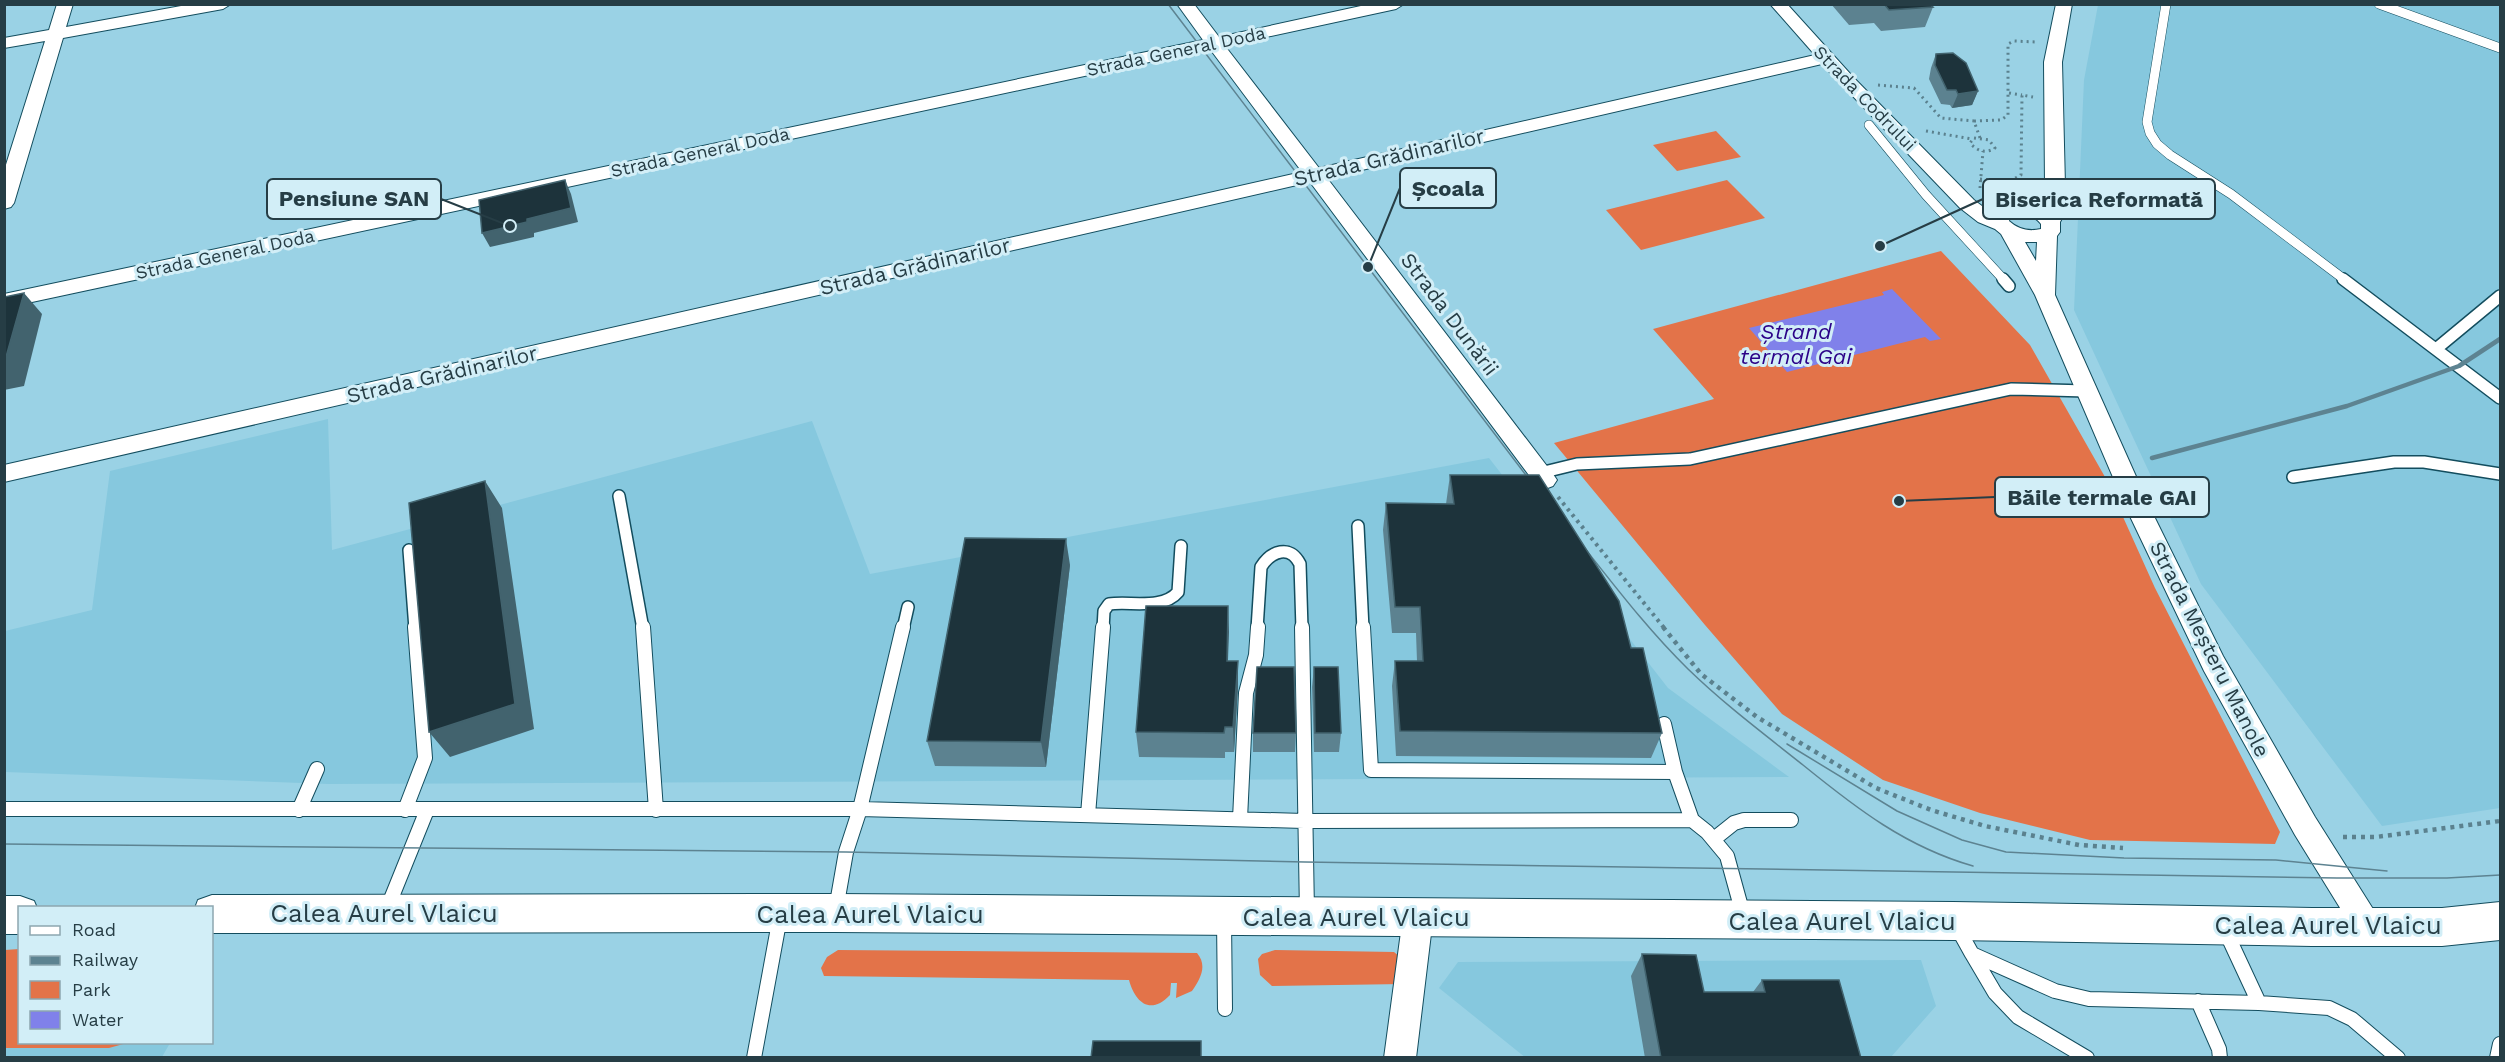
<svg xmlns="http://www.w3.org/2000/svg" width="2505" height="1062" font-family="'Work Sans',sans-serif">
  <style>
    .built { fill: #86c8de }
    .green { fill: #e37349 }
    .water { fill: #8081ea }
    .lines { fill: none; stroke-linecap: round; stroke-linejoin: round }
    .lane-far2-casing { stroke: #134d5e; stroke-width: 10 }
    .lane-far1-casing { stroke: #134d5e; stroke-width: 14 }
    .lane-casing { stroke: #134d5e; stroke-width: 16 }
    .street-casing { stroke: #134d5e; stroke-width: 2 }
    .primary-casing { stroke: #134d5e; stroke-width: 2 }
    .path-far2 { stroke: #5b818e; stroke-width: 3; stroke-dasharray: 2 4; stroke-linecap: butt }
    .path-far1 { stroke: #5b818e; stroke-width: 4; stroke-dasharray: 3 4.5; stroke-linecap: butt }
    .path { stroke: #5b818e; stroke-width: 4.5; stroke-dasharray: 4 5; stroke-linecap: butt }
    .lane-far2 { stroke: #fff; stroke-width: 9 }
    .lane-far1 { stroke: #fff; stroke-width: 11 }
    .lane { stroke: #fff; stroke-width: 14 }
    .street { fill: #fff; fill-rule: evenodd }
    .primary { fill: #fff; fill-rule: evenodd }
    .tram { stroke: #5d8391; stroke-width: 1.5 }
    .rail { stroke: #5d8391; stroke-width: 4.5 }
    .wall { fill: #5c8290 }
    .shaded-wall { fill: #42636e }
    .building { fill: #1d333b; stroke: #42636e; stroke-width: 1.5 }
    .labels { text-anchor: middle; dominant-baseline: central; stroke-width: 6; stroke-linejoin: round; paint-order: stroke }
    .far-street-label { font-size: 18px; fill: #263d45; stroke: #d2eef7 }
    .street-label { font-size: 21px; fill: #263d45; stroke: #d2eef7 }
    .water-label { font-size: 22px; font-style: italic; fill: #2b0288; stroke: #d2eef7 }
    .near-street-label { font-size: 26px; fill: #263d45; stroke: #d2eef7 }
    .leader { fill: none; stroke: #263d45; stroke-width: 2 }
    .callout-dot { fill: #263d45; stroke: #d2eef7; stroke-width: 2 }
    .callout { fill: #d2eef7; stroke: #263d45; stroke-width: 2 }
    .callout-label { font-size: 22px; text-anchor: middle; font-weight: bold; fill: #263d45 }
  </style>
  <rect width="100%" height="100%" fill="#9ad2e5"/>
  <path class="built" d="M2098 5H2500V808L2382 826 2201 584 2074 310 2084 80Z
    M328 419 332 550 812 421 870 574 1489 458 1668 688 1789 777 329 784 5 772V631L92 610 110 471Z
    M1921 960 1936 1006 1891 1057 1526 1058 1439 988 1458 962Z
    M4 965 20 1042 170 1043 162 1057H5Z"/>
  <path class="green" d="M1716 131 1741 157 1677 171 1653 145Z
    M1727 180 1765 218 1641 250 1606 210Z
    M1941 251 2030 345 2105 477 2155 588 2280 832 2275 844 2090 840 1980 813 1883 780 1782 714 1705 625 1554 443 1714 399 1653 329Z
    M19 949 20 1042 127 1043 109 1048H5V950Z
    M838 950 1197 953C1208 966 1200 979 1192 991L1176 998 1177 983H1171L1170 995C1150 1016 1135 1002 1129 980L824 976 821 968 827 957Z
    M1275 950 1394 952 1400 957 1403 984 1272 986 1260 975 1258 959 1262 954Z"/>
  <path class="water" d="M1892 289 1941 339 1930 341 1925 337 1787 372 1749 328 1884 295 1882 292Z"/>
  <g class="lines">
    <defs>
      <path id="lane-far2" d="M2166 4 2147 122 2150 133 2157 144 2170 155 2231 194 2345 280
        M2379 4 2500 48
        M1869 125 1926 195 2004 280"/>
      <path id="lane-far1" d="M2003 279 2009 286
        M2343 279 2500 398
        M2436 349 2500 296
        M1540 473 1577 464 1690 459 2011 389 2086 391
        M2293 477 2394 462H2424L2500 474
        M619 496 643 629
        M1358 526 1363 629
        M409 550 415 629
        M903 629 908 607
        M1103 629 1104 611 1109 604C1130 601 1163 610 1178 592L1181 546
        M1257 629 1261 567C1271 551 1290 544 1300 564L1302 629"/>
      <path id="lane" d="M643 627 656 810
        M1302 627 1307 912
        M1363 627 1371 770 1675 772
        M1664 724 1675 772 1692 820 1707 832 1727 856 1743 914
        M4 809H860L1304 821 1692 820
        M299 810 317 769
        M405 810 425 758 415 627
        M1088 815 1103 627
        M1240 819 1246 693 1256 655 1258 627
        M1714 839 1734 823 1744 820H1791
        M387 909 427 810
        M836 909 846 852 860 809 903 627
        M1224 920 1225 1009
        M1957 927 1972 954 2055 991 2089 999 2259 1003 2329 1008 2352 1019 2398 1058
        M2225 930 2259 1003
        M1972 954 1995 993 2018 1017 2087 1058
        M2198 1001 2219 1049 2220 1058
        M754 1058 780 917
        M2497 1058 2500 1044"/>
      <path id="street" d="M57 4H73L66 27 192 4H231L223 9 63 38 14 203 11 207 4 209V171L45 41 4 48V38L49 30Z
        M1177 4H1194L1219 37 1370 4H1404L1396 9 1225 46 1319 168 1815 55 1770 4H1787L1854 78 1974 200 1990 212C2003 194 2031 199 2048 209L2049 200 2045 186 2044 62 2056 4H2072L2062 62 2065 186 2069 205 2060 222V232L2057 236 2055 295 2151 510 2223 656 2315 817 2378 917 2383 927 2378 937 2368 941 2358 937 2295 835 2204 671 2127 510 2035 295 2001 234 1995 229 1978 222 1960 208 1822 64 1327 178 1553 474 1557 480 1553 486 1545 489 1537 486 1310 182 4 482V465L1302 172 1210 49 4 308V294L1203 40ZM2011 212C2023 212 2033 214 2041 224V229C2028 232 2018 229 2009 221ZM2025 242H2037L2036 261Z
        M1418 903 1428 907 1433 917 1416 1058H1384L1403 917 1408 907Z"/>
      <path id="primary" d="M835 894 1953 902 2312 908H2442L2500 902V940L2442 946H2312L1953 940 835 932 212 933V908H195L198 900 212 895Z
        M4 896H20L34 901 37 908H20V934H4Z"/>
    </defs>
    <use href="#lane-far2" class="lane-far2-casing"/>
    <use href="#lane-far1" class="lane-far1-casing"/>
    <use href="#lane" class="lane-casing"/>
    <use href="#street" class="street-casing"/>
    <use href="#primary" class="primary-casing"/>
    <path class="path-far2" d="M1878 85 1914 88 1941 118 1974 121
      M2009 93 2022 95
      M1926 131 1972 139
      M1974 138 1989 140 1995 148C1986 154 1977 151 1970 143Z
      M1980 138 1974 121 2001 120 2008 115V44L2014 41 2036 42
      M1980 179 2010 181 2021 175 2022 95 2033 97
      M1980 188 1983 151"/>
    <path class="path-far1" d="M1558 497 1665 629"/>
    <path class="path" d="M1663 627 1701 674 1757 717 1876 788 1931 810 1985 826 2079 845 2123 848
      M2343 837H2376L2500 821"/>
    <use href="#lane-far2" class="lane-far2"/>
    <use href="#lane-far1" class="lane-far1"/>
    <use href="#lane" class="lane"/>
    <use href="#street" class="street"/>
    <use href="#primary" class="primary"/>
    <path class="tram" d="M1168 4 1535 487
      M1579 541C1614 585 1648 630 1688 669 1724 704 1764 734 1803 765 1856 808 1906 847 1973 866
      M1787 744 1897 811 1962 840 2006 852 2124 858 2276 860 2387 871
      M4 844 846 852 1305 862 2337 878H2447L2500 875"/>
    <path class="rail" d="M2152 458 2347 406 2459 366 2500 339"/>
  </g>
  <path class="wall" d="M1831 4H1930L1933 7 1925 27 1881 31 1874 23 1849 25Z
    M1936 54 1978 91 1972 105 1952 108 1950 105 1941 104 1929 79 1931 68Z
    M1450 475 1631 648 1662 733 1651 758 1396 756 1392 686 1395 661H1417L1416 633H1392L1383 530 1386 503 1446 504Z
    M1070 565 1046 767 935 766 927 741Z
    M1228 606V661H1238V687L1234 752H1225V758L1139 757 1136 732Z
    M1314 667 1341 733 1339 752H1314L1312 687Z
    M1253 733H1296L1295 752H1253Z
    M1642 954 1704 992H1753L1762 980 1861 1058H1645L1631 976Z"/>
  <path class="shaded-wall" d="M1978 91 1972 105 1952 108 1958 94Z
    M565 180 571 194 578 222 534 233V237L490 247 482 233 527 219Z
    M24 293 42 314 24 386 4 390V364Z
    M485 481 502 508 534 729 450 757 429 732Z
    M1066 539 1070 565 1046 767 1041 742Z
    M1228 606 1229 632 1227 687V661Z
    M1238 661V687L1234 752 1233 727Z"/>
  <path class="building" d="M1884 4H1930L1933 7 1889 10Z
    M1953 53 1966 63 1978 91 1958 94 1956 90H1947L1935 65 1936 54Z
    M565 180 571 208 527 219V222L482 233 479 200Z
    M24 293 4 364V297Z
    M1450 475H1539L1619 601 1631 648H1643L1662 733 1400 731 1395 661H1423L1420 607H1395L1386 503 1454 504Z
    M485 481 515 704 429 732 409 503Z
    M965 538 1066 539 1041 742 927 741Z
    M1146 606H1228L1227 661H1238L1233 727H1225L1224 733 1136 732Z
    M1257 667H1294L1296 733H1253Z
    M1314 667H1338L1341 733H1315Z
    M1642 954 1696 955 1704 992H1765L1762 980H1839L1861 1058H1661Z
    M1093 1041H1201V1058H1091Z"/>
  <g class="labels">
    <g class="far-street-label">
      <text transform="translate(1176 51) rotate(-12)">Strada General Doda</text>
      <text transform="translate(1865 98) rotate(46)">Strada Codrului</text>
      <text transform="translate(700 152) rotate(-12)">Strada General Doda</text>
      <text transform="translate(225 254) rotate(-12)">Strada General Doda</text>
    </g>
    <g class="street-label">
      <text transform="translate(1389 157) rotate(-13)">Strada Grădinarilor</text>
      <text transform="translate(915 266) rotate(-13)">Strada Grădinarilor</text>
      <text transform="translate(1450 314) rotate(53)">Strada Dunării</text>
      <text transform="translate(442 374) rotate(-13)">Strada Grădinarilor</text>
      <text transform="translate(2210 649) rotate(63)">Strada Meșteru Manole</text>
    </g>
    <g class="water-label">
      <text x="1796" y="331">Ștrand<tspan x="1796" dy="25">termal Gai</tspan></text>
    </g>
    <g class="near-street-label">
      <text x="384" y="913">Calea Aurel Vlaicu</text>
      <text x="870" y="914">Calea Aurel Vlaicu</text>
      <text x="1356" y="917">Calea Aurel Vlaicu</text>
      <text x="1842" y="921">Calea Aurel Vlaicu</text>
      <text x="2328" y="925">Calea Aurel Vlaicu</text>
    </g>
  </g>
  <path class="leader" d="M1368 267L1400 188M510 226L441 199M1880 246L1983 199M1899 501L1995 497"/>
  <g class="callout-dot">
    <circle cx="1368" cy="267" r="6"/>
    <circle cx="510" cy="226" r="6"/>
    <circle cx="1880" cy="246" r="6"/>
    <circle cx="1899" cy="501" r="6"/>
  </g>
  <g class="callout">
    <rect x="1400" y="168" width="96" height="40" rx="6"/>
    <rect x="267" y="179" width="174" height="40" rx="6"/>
    <rect x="1983" y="179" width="232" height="40" rx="6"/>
    <rect x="1995" y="477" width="214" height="40" rx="6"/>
  </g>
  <g class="callout-label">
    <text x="1448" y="196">Școala</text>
    <text x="354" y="206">Pensiune SAN</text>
    <text x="2099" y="207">Biserica Reformată</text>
    <text x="2102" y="505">Băile termale GAI</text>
  </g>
  <rect width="2505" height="1062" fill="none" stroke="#263d45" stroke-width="12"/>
  <rect x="18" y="906" width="195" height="138" fill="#d2eef7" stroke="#8da7b0" stroke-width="1.5"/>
  <rect x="30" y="926" width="30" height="9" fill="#ffffff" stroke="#8da7b0" stroke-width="1.5"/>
  <text x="72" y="936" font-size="18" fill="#263d45">Road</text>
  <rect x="30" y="956" width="30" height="9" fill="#5d8391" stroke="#8da7b0" stroke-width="1.5"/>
  <text x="72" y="966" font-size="18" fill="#263d45">Railway</text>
  <rect x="30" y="981" width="30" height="18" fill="#e37349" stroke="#8da7b0" stroke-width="1.5"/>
  <text x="72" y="996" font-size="18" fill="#263d45">Park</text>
  <rect x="30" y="1011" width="30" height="18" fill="#8081ea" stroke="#8da7b0" stroke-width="1.5"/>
  <text x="72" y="1026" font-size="18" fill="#263d45">Water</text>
</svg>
